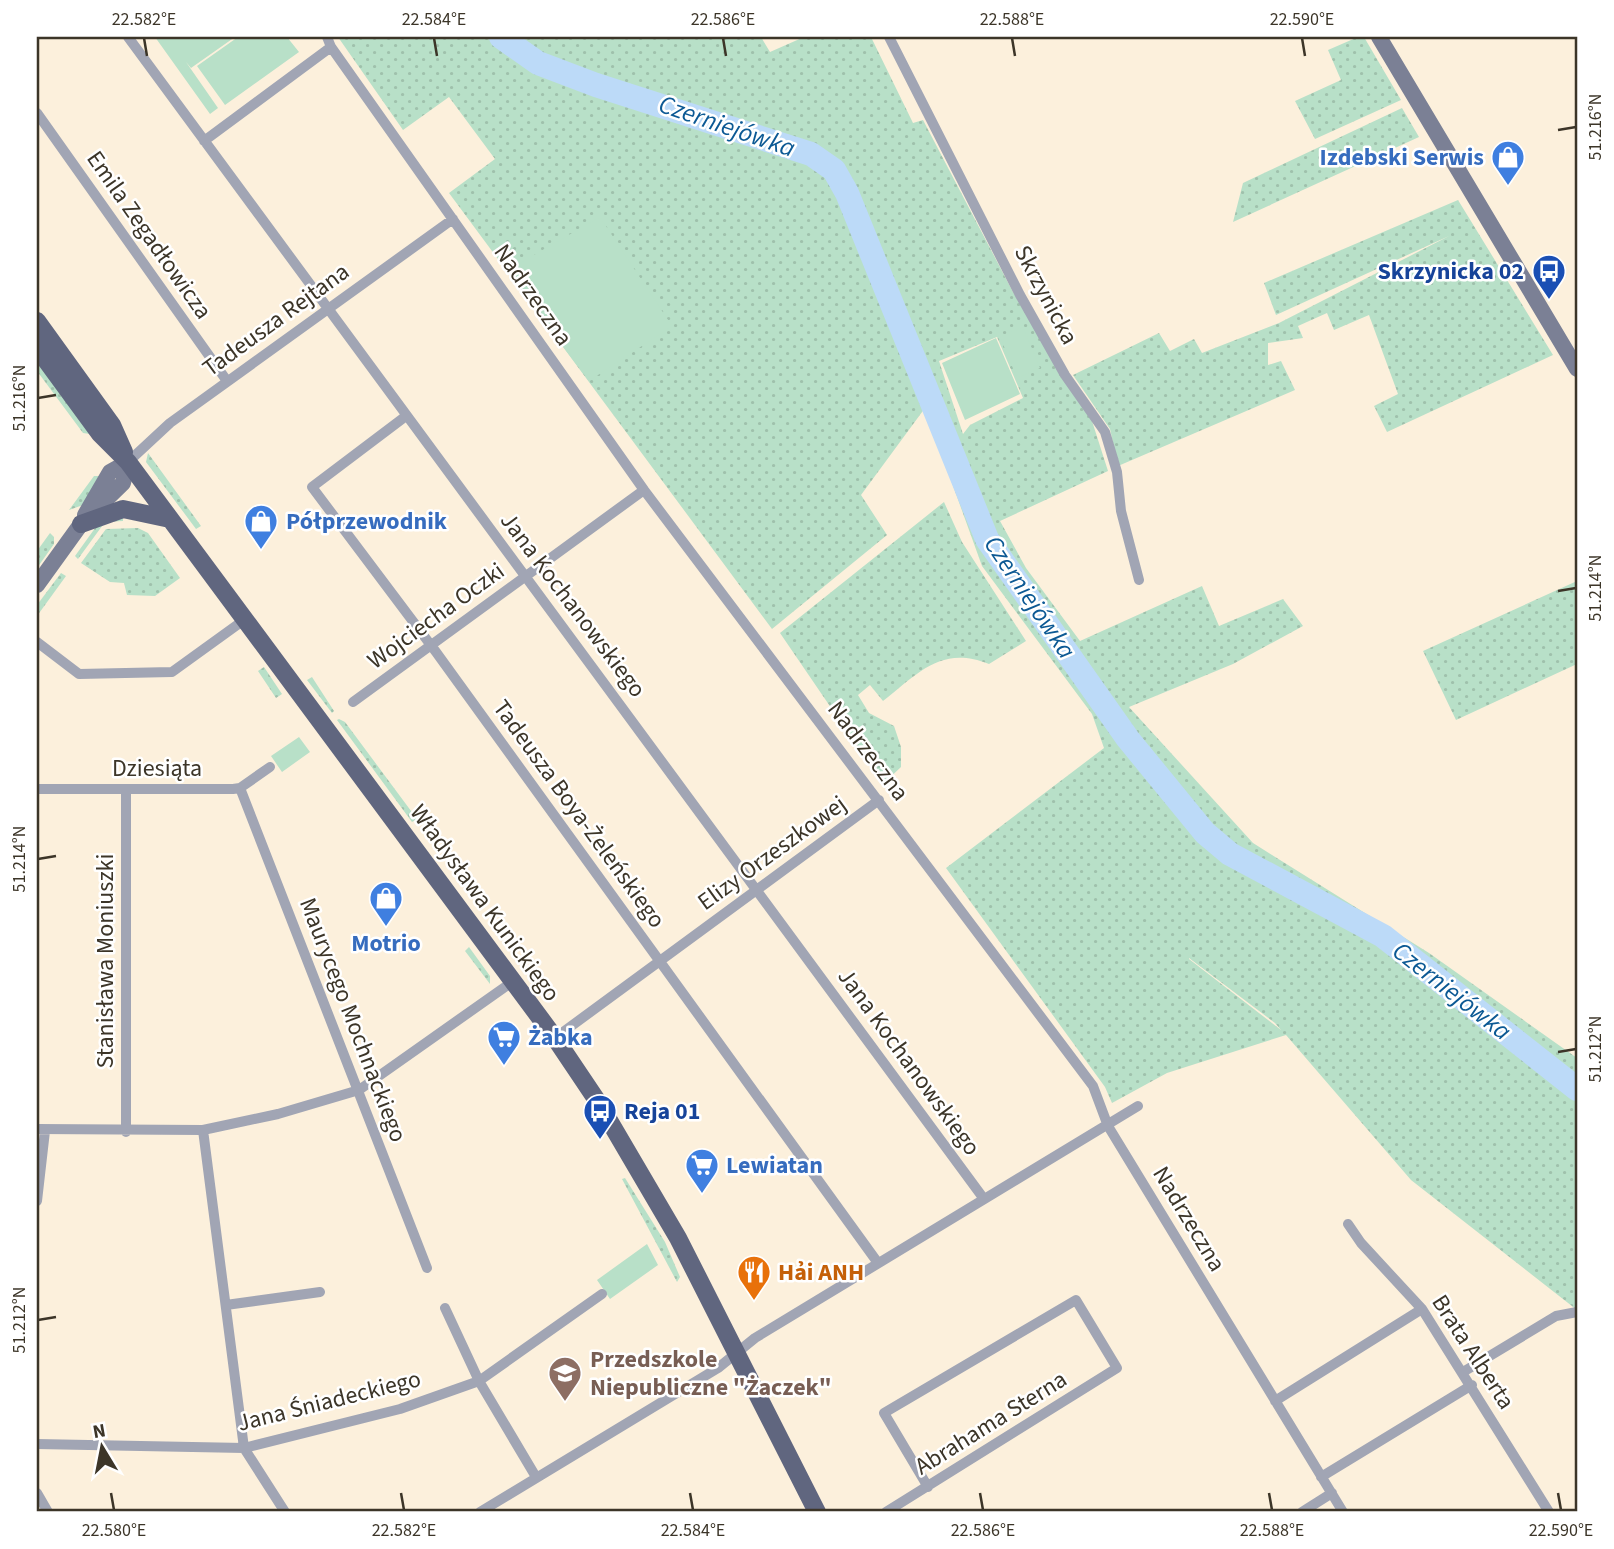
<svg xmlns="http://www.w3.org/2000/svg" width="1614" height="1549" font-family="'Source Sans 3',sans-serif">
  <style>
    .grass { fill: url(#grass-dots); fill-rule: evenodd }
    .park { fill: #b8e0c8 }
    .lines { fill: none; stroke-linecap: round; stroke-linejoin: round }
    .river { stroke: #bcdaf8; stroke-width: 24 }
    .street { stroke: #a1a5b4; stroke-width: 10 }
    .secondary { stroke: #7b8095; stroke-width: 16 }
    .primary { stroke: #60667f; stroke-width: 18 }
    .ticks { fill: none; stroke: #3c3528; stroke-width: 2.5 }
    .labels { text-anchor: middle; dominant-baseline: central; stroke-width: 5; stroke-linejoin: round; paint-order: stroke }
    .shop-label { font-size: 24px; font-weight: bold; fill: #366cbe; stroke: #fff; text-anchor: start }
    .street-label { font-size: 24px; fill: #3c3528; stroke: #fff }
    .transit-label { font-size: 24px; font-weight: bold; fill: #164399; stroke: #fff; text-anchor: end }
    .food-label { font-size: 24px; font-weight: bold; fill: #c56008; stroke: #fff; text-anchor: start }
    .education-label { font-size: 24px; font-weight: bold; fill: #785e54; stroke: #fff; text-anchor: start }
    .water-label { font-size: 26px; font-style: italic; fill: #0c5994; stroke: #fff }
    .neatline { fill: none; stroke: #3c3528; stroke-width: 2.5 }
    .ticks-label { font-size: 18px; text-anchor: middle; fill: #3c3528 }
  </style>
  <defs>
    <pattern id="grass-dots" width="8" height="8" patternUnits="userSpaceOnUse" patternTransform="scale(1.75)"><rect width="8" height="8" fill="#b8e0c8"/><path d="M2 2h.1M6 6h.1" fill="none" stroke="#9fc1ac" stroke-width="1.8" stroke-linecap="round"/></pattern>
  </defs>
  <rect width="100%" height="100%" fill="#fcf0dc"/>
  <path class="grass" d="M338 37H761L770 52 804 37H871L913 123 923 120 1013 292 1092 421 1108 471 1000 521 1026 568 1080 641 1202 586 1219 626 1283 599 1303 626 1233 664 1129 707 1253 843 1429 953 1577 1058V1310L1411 1180 1286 1035 1167 1073 1112 1103 1105 1087 946 868 1104 748 1092 714 982 566 925 408 861 495 887 535 772 629 449 193 495 159 449 97 403 130ZM997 337 1023 398 970 425 963 434 939 361ZM1189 958 1275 1023 1281 1030 1189 959Z
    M1358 37H1364L1401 100 1315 139 1295 101 1341 80 1328 50Z
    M1402 108 1419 137 1233 222 1243 183Z
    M1458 200 1553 355 1387 432 1374 406 1398 394 1369 315 1334 330 1327 313 1298 326 1303 338 1268 343V365L1281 361 1295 390 1118 466 1110 429 1073 375 1159 333 1170 351 1194 339 1202 353 1279 323 1449 236 1276 315 1264 283Z
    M37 361 90 434 83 433 37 371Z
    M148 453 201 526 196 529 146 462Z
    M94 476H99L83 505 69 510Z
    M944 502 962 542 1026 641 989 664C941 645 919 673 883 701L870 685 858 695 869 713 894 726 901 747V767L883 784 780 633Z
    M123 515V521L105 522 78 559 75 556 98 524Z
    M138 528 148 533 180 578 155 596 127 595 124 583 110 582 81 563 106 529Z
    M50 533 54 537V544L37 568V551Z
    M61 573 66 576 37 616V605Z
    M1577 581V664L1456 720 1423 651Z
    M264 667 282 694 276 698 258 671Z
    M312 677 334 711 332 713 307 680Z
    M339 719 345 722 417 819 412 822 337 720Z
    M469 947 490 976V984L465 951Z
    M625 1178 665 1242 680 1277 677 1282 622 1179Z"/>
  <path class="park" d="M155 37H235L191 68 186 62 218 108 210 114Z
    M238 37H287L299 52 225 105 197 66Z
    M600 217 672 326 589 381 506 271Z
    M1023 327 1040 368 1017 378 1000 337Z
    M996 338 1020 394 965 420 942 363Z
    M299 737 310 752 282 772 271 756Z
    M647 1244 658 1265 610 1299 597 1280Z"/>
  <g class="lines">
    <path class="river" d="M501 37 538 63 596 85 811 154 834 170 847 193 987 539 1128 739 1205 833 1230 854 1383 936 1577 1089"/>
    <path class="street" d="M128 37 984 1199
      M327 37 331 47 644 490 1093 1086 1108 1126 1343 1512
      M889 37 1020 295 1065 375 1105 432 1117 472 1121 511 1139 580
      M37 113 227 381
      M204 141 331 47
      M406 416 312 487 436 652 878 1263
      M128 462 170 423 453 219
      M37 642 79 674 172 672 244 620
      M353 702 644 490
      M240 788 427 1268
      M37 789H233L240 788 270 767
      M126 790V1132
      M555 1038 879 800
      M37 1129 203 1130 278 1114 359 1090 512 982
      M203 1130 244 1448 285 1512
      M37 1201 45 1131
      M1348 1224 1361 1243 1422 1309 1549 1512
      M226 1305 320 1292
      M445 1308 479 1381 536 1477
      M1463 1372 1556 1316 1577 1312
      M1275 1401 1422 1309
      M37 1444 244 1448 400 1409 479 1381 602 1294
      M1321 1477 1472 1385
      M37 1493 48 1512
      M480 1512 718 1368 755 1338 1138 1106
      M886 1512 1117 1368 1076 1300 884 1413 928 1487
      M1302 1512 1332 1493"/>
    <path class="secondary" d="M1379 37 1577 369
      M85 515 110 472 128 462
      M37 585 81 524 123 483 128 462"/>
    <path class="primary" d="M37 321 112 425 124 452
      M37 348 100 434 128 462 555 1038 600 1105 678 1238 817 1512
      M81 524 123 509 170 519"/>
  </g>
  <path class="ticks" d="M144 38 147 56M434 38 437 56M723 38 726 56M1012 38 1015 56M1302 38 1305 56M1558 130 1576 127M38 398 56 395M1558 591 1576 588M38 859 56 856M1558 1052 1576 1049M38 1320 56 1317M111 1493 114 1510M401 1493 404 1510M690 1493 693 1510M980 1493 983 1510M1269 1493 1272 1510M1558 1493 1561 1510"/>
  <defs>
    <symbol id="shop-pin" viewBox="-11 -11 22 30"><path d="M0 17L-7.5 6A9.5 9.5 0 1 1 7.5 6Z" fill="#3f7fe0" stroke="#fff"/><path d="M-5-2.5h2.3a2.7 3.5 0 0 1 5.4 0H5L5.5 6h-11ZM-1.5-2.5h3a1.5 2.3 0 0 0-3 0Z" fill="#fff"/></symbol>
    <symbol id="bus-pin" viewBox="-11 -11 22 30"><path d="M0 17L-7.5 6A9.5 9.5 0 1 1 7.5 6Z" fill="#1a4fb4" stroke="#fff"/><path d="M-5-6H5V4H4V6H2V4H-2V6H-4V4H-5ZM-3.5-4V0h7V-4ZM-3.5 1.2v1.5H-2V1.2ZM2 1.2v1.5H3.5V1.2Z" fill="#fff"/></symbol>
    <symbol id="supermarket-pin" viewBox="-11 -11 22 30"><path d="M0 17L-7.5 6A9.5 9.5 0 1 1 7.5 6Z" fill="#3f7fe0" stroke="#fff"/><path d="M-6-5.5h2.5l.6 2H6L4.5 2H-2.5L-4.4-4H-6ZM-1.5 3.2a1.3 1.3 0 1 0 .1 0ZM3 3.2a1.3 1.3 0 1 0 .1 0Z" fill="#fff"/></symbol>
    <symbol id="restaurant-pin" viewBox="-11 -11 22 30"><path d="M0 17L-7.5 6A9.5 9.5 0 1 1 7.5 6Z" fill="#e8710a" stroke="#fff"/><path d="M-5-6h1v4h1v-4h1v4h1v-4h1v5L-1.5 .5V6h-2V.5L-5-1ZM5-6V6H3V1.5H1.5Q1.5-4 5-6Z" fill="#fff"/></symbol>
    <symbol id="school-pin" viewBox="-11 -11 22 30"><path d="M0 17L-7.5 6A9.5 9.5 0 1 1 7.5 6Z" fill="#8d6e63" stroke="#fff"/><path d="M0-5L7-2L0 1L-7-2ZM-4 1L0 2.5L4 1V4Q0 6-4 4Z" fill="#fff"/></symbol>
  </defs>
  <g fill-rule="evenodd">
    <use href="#shop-pin" x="1489" y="138" width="38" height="52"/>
    <use href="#bus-pin" x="1530" y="252" width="38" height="52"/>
    <use href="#shop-pin" x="242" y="502" width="38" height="52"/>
    <use href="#shop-pin" x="367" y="879" width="38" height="52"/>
    <use href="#supermarket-pin" x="485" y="1018" width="38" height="52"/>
    <use href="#bus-pin" x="581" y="1092" width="38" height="52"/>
    <use href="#supermarket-pin" x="683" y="1146" width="38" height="52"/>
    <use href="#restaurant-pin" x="735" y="1253" width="38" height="52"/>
    <use href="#school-pin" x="546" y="1354" width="38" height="52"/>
  </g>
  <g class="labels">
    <g class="shop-label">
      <text x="1484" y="157" text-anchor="end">Izdebski Serwis</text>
      <text x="286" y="521">Półprzewodnik</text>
      <text x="386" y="943" text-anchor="middle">Motrio</text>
      <text x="528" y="1037">Żabka</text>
      <text x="726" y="1165">Lewiatan</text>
    </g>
    <g class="street-label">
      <text transform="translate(149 235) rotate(55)">Emila Zegadłowicza</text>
      <text transform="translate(533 295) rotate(55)">Nadrzeczna</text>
      <text transform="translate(1046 295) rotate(62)">Skrzynicka</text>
      <text transform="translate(276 320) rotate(-36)">Tadeusza Rejtana</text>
      <text transform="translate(573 605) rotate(53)">Jana Kochanowskiego</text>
      <text transform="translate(436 616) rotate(-36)">Wojciecha Oczki</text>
      <text transform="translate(868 751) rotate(53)">Nadrzeczna</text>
      <text x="157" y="768">Dziesiąta</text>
      <text transform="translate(579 814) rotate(54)">Tadeusza Boya-Żeleńskiego</text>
      <text transform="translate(772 853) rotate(-36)">Elizy Orzeszkowej</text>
      <text transform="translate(485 903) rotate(54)">Władysława Kunickiego</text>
      <text transform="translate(105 961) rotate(-90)">Stanisława Moniuszki</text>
      <text transform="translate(353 1020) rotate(69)">Maurycego Mochnackiego</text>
      <text transform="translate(909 1062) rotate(54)">Jana Kochanowskiego</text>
      <text transform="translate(1189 1219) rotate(59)">Nadrzeczna</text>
      <text transform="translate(1473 1352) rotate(57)">Brata Alberta</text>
      <text transform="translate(329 1401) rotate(-14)">Jana Śniadeckiego</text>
      <text transform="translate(991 1423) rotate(-32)">Abrahama Sterna</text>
    </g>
    <g class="transit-label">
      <text x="1524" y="271">Skrzynicka 02</text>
      <text x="624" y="1111" text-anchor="start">Reja 01</text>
    </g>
    <g class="food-label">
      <text x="778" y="1272">Hải ANH</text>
    </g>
    <g class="education-label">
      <text x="590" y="1359">Przedszkole<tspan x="590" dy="28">Niepubliczne "Żaczek"</tspan></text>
    </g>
    <g class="water-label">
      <text transform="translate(727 126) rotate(19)">Czerniejówka</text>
      <text transform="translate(1030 597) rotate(56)">Czerniejówka</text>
      <text transform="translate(1452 991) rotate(38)">Czerniejówka</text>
    </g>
  </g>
  <rect width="1614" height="1549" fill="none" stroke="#ffffff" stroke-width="77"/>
  <g transform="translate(102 1447) rotate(350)" stroke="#ffffff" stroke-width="5" paint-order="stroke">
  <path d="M0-5L12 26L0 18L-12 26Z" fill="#3c3528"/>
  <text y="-10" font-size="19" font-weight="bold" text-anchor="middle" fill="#3c3528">N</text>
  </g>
  <rect x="38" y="38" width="1538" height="1472" class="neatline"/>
  <g class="ticks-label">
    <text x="144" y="25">22.582°E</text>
    <text x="434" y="25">22.584°E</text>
    <text x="723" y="25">22.586°E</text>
    <text x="1012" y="25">22.588°E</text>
    <text x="1302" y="25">22.590°E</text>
    <text transform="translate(1595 127) rotate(-90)" y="6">51.216°N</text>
    <text transform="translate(19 398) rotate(-90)" y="6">51.216°N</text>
    <text transform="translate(1595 588) rotate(-90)" y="6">51.214°N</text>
    <text transform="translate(19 859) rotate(-90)" y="6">51.214°N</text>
    <text transform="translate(1595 1049) rotate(-90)" y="6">51.212°N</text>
    <text transform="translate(19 1320) rotate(-90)" y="6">51.212°N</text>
    <text x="114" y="1536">22.580°E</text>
    <text x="404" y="1536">22.582°E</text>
    <text x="693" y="1536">22.584°E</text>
    <text x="983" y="1536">22.586°E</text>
    <text x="1272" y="1536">22.588°E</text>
    <text x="1561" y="1536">22.590°E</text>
  </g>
</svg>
